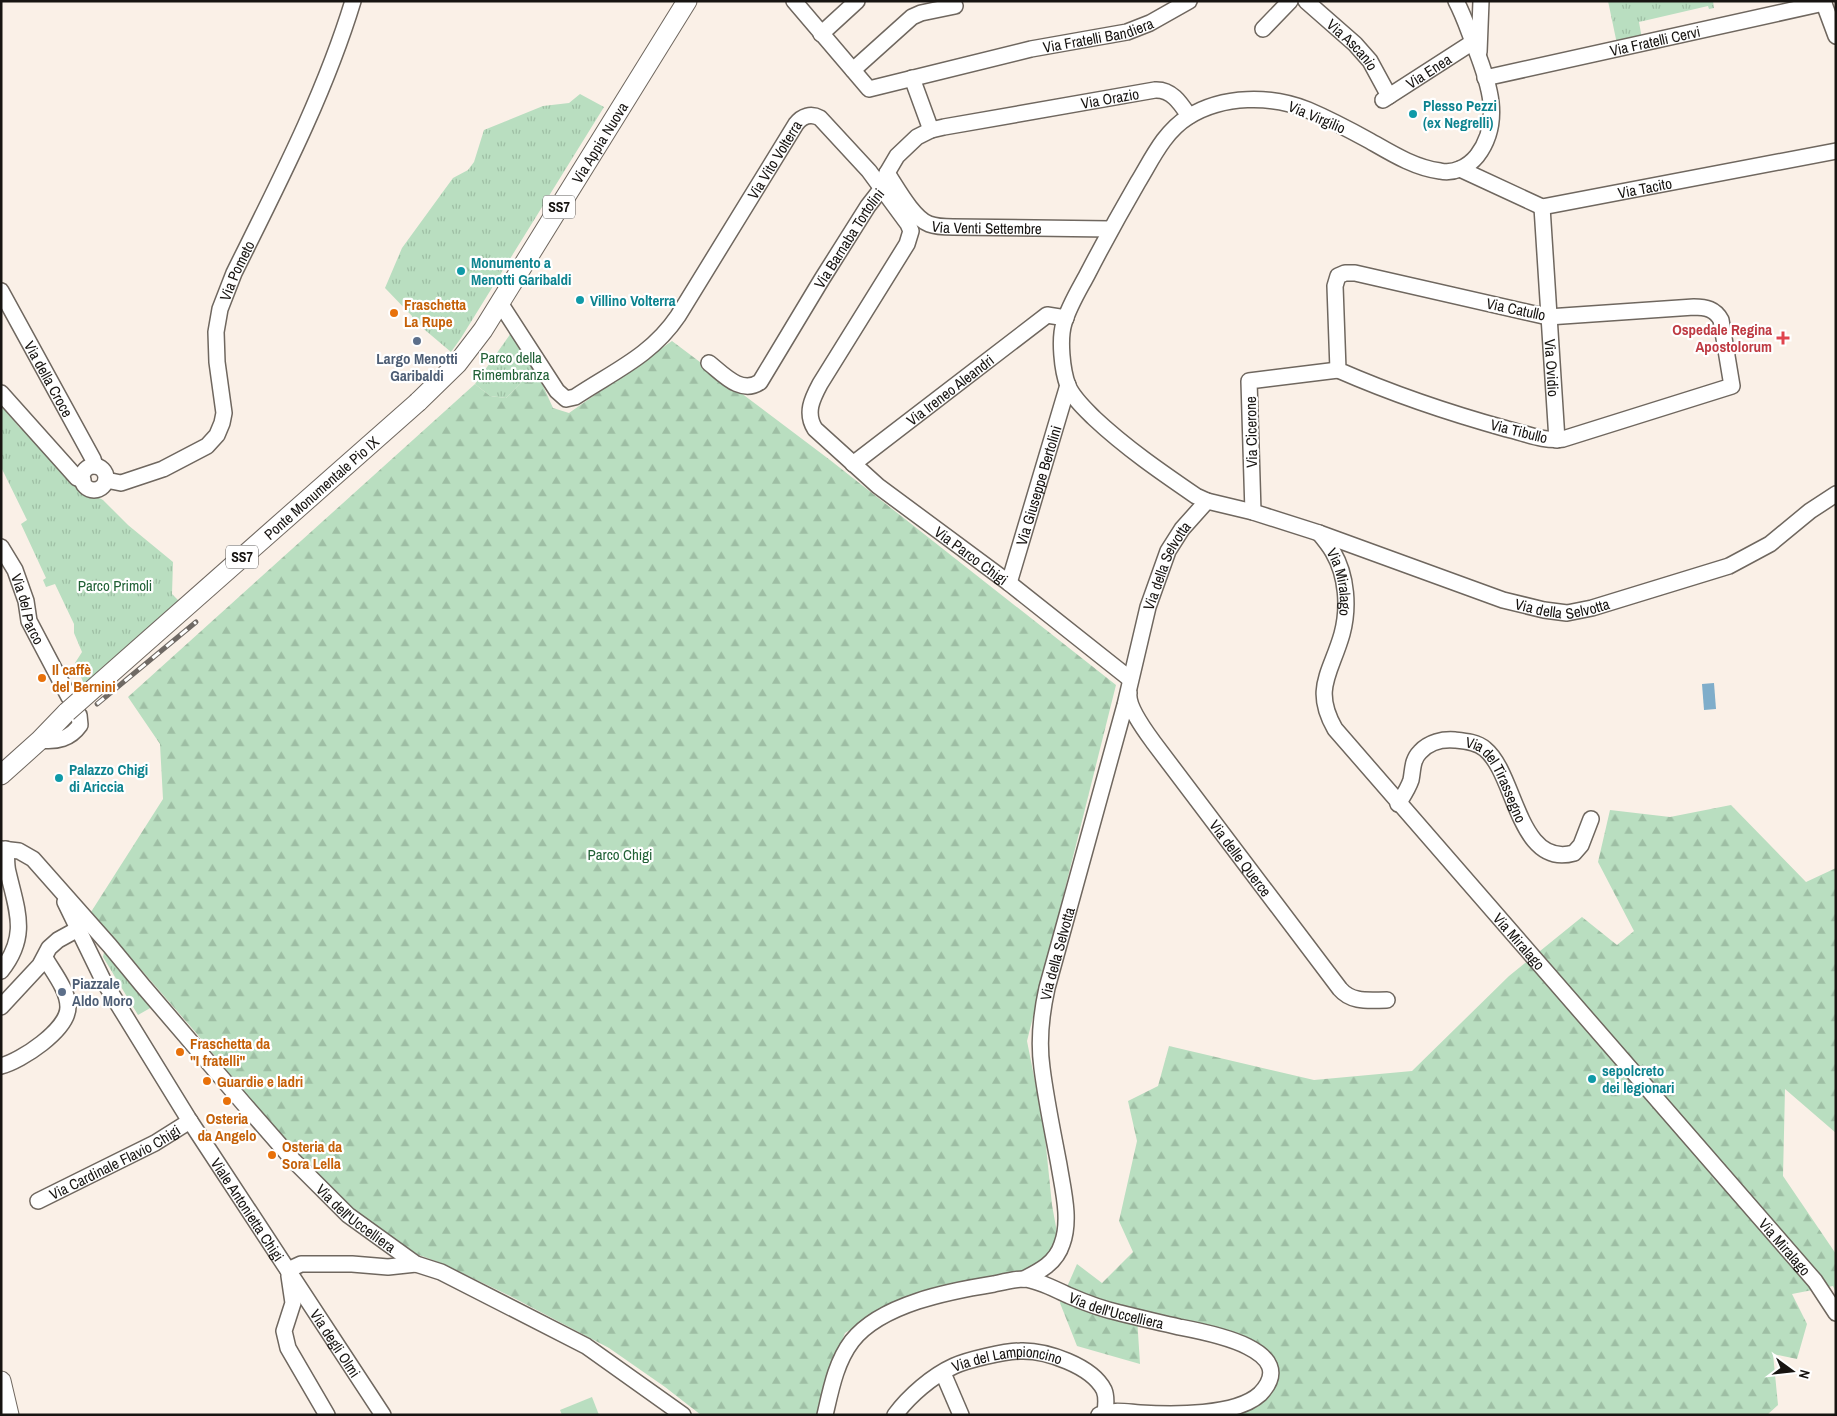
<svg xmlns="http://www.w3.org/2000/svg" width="1837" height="1416" font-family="'Archivo Narrow',sans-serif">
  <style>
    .grass { fill: url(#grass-tufts) }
    .forest { fill: url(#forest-firs) }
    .garden { fill: #b9dec0 }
    .water { fill: #7fadca }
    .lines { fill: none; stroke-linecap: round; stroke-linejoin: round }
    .minor-casing { stroke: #6f675f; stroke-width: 18 }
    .major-casing { stroke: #6f675f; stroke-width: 21 }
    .minor { stroke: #fff; stroke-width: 15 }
    .major { stroke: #fff; stroke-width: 19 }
    .rail-casing { stroke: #6f6964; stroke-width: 5 }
    .rail { stroke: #fff; stroke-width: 3; stroke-dasharray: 9; stroke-linecap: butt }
    .major-bridge-casing { stroke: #6f675f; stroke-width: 21; stroke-linecap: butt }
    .major-bridge { stroke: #fff; stroke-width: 19 }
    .culture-dot { fill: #0f9aa8; stroke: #fff; stroke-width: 2 }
    .food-dot { fill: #e8710a; stroke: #fff; stroke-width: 2 }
    .health-dot { fill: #e0444e; stroke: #fff; stroke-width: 2 }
    .service-dot { fill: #5c6f8a; stroke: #fff; stroke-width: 2 }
    .labels { text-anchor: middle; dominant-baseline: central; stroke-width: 4.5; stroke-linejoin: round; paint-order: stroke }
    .shield { fill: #fff; stroke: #5d5a58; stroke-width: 1 }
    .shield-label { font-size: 14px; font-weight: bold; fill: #171411 }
    .street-label { font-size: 15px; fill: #171411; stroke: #fff }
    .culture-label { font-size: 15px; font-weight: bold; fill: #0d838f; stroke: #fff; text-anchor: start }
    .food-label { font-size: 15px; font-weight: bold; fill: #c56008; stroke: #fff; text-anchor: start }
    .health-label { font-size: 15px; font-weight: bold; fill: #be3a42; stroke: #fff; text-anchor: end }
    .park-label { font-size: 15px; fill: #206035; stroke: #fff }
    .service-label { font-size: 15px; font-weight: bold; fill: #4e5e75; stroke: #fff }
  </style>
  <defs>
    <pattern id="grass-tufts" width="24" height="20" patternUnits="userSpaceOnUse" patternTransform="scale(1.25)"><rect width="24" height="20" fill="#b9dec0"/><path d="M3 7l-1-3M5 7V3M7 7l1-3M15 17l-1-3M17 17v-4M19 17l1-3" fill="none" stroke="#9ebea4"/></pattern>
    <pattern id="forest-firs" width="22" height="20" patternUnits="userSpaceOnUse" patternTransform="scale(1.25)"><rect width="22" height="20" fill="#b9dec0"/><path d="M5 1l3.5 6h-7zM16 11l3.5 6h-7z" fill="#9ebea4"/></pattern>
  </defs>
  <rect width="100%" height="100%" fill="#faf0e7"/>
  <path class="grass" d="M1608 1H1713L1714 8 1709 9 1708 6 1639 22 1642 39 1617 44Z
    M580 94 604 107 461 338 451 352 412 319V316L385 288 402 248 453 178 468 170 474 162 484 130 543 106 569 103Z
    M511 333 535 368 506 398 490 396 475 384Z
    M1 404 19 427 34 438 85 490 103 500 128 525 173 562 172 594 179 601 84 684 75 663 82 652 74 633V624L55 584 46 587 43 580 46 578 21 524 27 520 1 467Z
    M104 952H106L152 1007 138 1015 103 957Z"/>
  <path class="forest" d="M672 341 830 460 1116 685 1027 1041 1044 1127 1052 1205 1058 1238 1046 1257 1023 1273 944 1285 883 1309 845 1333 830 1372 819 1415H701L665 1387 609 1348 510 1296 441 1263 416 1254 349 1208 266 1119 197 1034 91 912 163 799 160 744 128 697 475 384 490 396 506 398 535 368 553 408 569 413Z
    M1731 805 1806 882 1836 868V1133L1785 1089 1783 1176 1836 1254V1293L1833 1286 1792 1294 1807 1324 1797 1359 1773 1354 1778 1405 1767 1415H1099L1193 1414 1265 1389 1263 1358 1137 1317 1140 1364 1077 1346 1060 1303 1077 1264 1102 1283 1133 1252 1119 1221 1137 1141 1128 1101 1158 1086 1169 1046 1314 1080 1412 1071 1509 976 1582 917 1617 945 1634 931 1598 862 1610 810 1670 817Z"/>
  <path class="garden" d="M592 1397 599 1415H562L560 1410Z"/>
  <path class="water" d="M1714 683 1716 709 1704 710 1702 684Z"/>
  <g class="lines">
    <defs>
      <g id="minor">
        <path id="s1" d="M794 1 869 89 1031 49 1127 32 1150 23 1189 1"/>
        <path id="s2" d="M1306 1 1355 44 1370 61 1389 96"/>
        <path id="s3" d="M1456 1C1464 16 1469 32 1475 47 1489 83 1503 122 1477 156 1468 167 1454 174 1440 171 1415 168 1391 153 1370 141 1350 130 1329 119 1308 110 1271 95 1223 95 1188 117 1164 132 1152 159 1138 182 1120 213 1103 244 1087 275 1079 290 1069 306 1064 323 1059 339 1062 370 1068 386 1073 398 1085 409 1094 418 1126 448 1161 472 1196 496L1207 501 1253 512 1319 533 1503 600 1544 610 1567 613 1592 608 1729 566 1770 544 1810 511 1836 494"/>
        <path d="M1823 1 1836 36"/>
        <path d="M1263 29 1290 1"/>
        <path d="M821 34 857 1"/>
        <path d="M1479 52 1481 1"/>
        <path d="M853 70 912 17 921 13 955 6"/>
        <path d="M912 78 931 130"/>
        <path id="s4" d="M1485 78 1824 3"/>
        <path id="s5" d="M1383 100 1473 42"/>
        <path id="s6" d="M1460 169 1542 207 1836 151"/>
        <path id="s7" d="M887 173C897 188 913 218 929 224 937 227 945 227 953 227L1110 229"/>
        <path id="s8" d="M1542 207 1557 440"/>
        <path d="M1345 273H1355L1548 317 1694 307C1706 307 1715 309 1721 320L1732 386 1563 439C1544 442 1525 433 1507 429 1449 413 1393 394 1338 370L1335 286 1338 276Z"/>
        <path id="s9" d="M1 291 93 459 95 466"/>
        <path id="s10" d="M500 303 557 391 566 399 575 397C614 371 651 356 678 316L796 124C802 116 811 113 820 118L869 171 908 224 911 231 907 244 820 384C812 399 805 413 815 429L878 486 1009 583 1130 679"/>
        <path id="s11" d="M709 363C723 374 741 395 760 382L822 279 868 206 882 188 887 173 897 156 917 137 931 130 944 127 1155 90C1172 89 1181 104 1189 116"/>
        <path d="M1 393 77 478 83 480"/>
        <path id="s12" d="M853 464 1047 315 1066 318"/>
        <circle cx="94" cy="478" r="12"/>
        <path id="s13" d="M106 480 121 483 163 469 207 446 217 435 222 423 224 413 217 362 216 332 220 309 234 273C278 184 324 96 353 1"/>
        <path d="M1253 512 1249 381 1338 370"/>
        <path id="s14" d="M1319 533C1324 539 1329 545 1333 552 1347 576 1349 608 1342 634 1331 673 1312 689 1335 729L1815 1281 1836 1313"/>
        <path id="s15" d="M1 547 15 570 26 601 29 621 69 697"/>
        <path id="s16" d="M1009 583 1068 385"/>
        <path id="s17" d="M1129 693C1127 707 1146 732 1154 743L1340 989C1352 1003 1369 1000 1387 1000"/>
        <path d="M40 740C57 742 70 739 80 725L79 715"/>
        <path id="s18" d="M1398 804C1403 796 1408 789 1411 780 1413 770 1412 760 1420 752 1429 742 1443 739 1455 740 1465 741 1477 742 1485 749 1516 774 1518 869 1574 853L1581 845 1591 819"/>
        <path id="s19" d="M1 849 19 851 33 859 110 946 143 986 244 1104 293 1160 348 1215 416 1264 441 1272 586 1346 683 1415"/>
        <path id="s20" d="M65 902 103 980 188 1118 383 1415"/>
        <path d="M1 971C29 936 17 911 8 872 6 865 7 856 6 849"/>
        <path d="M1 1007 40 965 49 948 58 940 78 929"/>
        <path d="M1 1066C21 1061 68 1030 68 1007 68 990 53 972 45 958"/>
        <path id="s21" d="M38 1201 155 1143 190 1121"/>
        <path d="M288 1270 301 1264H352L388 1267 416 1264"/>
        <path d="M289 1276 293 1303 284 1331 288 1348 327 1415"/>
        <path id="s22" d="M1024 1279C1040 1271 1056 1263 1062 1244 1071 1220 1063 1190 1059 1165 1053 1133 1046 1100 1042 1068 1038 1040 1041 1015 1047 988L1125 705 1148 607 1168 551 1182 529 1207 501"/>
        <path d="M943 1373 961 1415"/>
        <path id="s23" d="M825 1415C831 1389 836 1362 852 1341 881 1304 950 1291 994 1284 1003 1282 1014 1279 1024 1279 1039 1280 1056 1290 1070 1296 1086 1303 1102 1309 1120 1313 1139 1318 1159 1322 1179 1327 1205 1332 1303 1349 1260 1394 1236 1416 1173 1415 1140 1413 1126 1412 1113 1409 1099 1415"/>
        <path id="s24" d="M895 1415C909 1396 932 1376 954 1366 967 1360 1005 1351 1020 1351 1046 1350 1092 1366 1104 1390 1107 1397 1106 1405 1105 1412"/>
      </g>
      <g id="major">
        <path id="s25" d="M418 402 457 364 483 330 687 1"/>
        <path d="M1 775 40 740 67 712"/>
        <path d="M1 1381 9 1415"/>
      </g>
    </defs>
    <use href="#minor" class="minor-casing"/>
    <use href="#major" class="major-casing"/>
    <use href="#minor" class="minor"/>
    <use href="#major" class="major"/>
    <defs>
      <path id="rail" d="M97 704 196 622"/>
    </defs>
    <use href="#rail" class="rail-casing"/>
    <use href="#rail" class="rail"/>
    <defs>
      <g id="major-bridge">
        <path id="s26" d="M67 712 418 402"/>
      </g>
    </defs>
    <use href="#major-bridge" class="major-bridge-casing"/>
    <use href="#major-bridge" class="major-bridge"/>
  </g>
  <g class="culture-dot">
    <circle cx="1413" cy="114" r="5"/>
    <circle cx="461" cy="271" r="5"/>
    <circle cx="580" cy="300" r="5"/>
    <circle cx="59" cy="778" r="5"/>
    <circle cx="1592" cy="1079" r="5"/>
  </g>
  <g class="food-dot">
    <circle cx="394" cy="313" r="5"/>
    <circle cx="42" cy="678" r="5"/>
    <circle cx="180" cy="1052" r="5"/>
    <circle cx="207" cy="1081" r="5"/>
    <circle cx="227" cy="1101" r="5"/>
    <circle cx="272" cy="1155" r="5"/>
  </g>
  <path class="health-dot" d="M1780.5 330.5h5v5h5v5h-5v5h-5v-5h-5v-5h5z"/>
  <g class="service-dot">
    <circle cx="417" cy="341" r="5"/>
    <circle cx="62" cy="992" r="5"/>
  </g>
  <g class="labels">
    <g class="shield">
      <rect x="543" y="195.5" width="32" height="23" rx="4"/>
      <rect x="226" y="545.5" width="32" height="23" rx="4"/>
    </g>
    <g class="shield-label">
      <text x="559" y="207">SS7</text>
      <text x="242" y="557">SS7</text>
    </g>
    <g class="street-label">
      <text stroke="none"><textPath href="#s1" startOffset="351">Via Fratelli Bandiera</textPath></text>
      <text stroke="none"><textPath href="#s4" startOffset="174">Via Fratelli Cervi</textPath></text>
      <text stroke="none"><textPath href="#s2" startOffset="64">Via Ascanio</textPath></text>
      <text stroke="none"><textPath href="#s5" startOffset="54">Via Enea</textPath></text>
      <text stroke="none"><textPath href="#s11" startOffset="549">Via Orazio</textPath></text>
      <text transform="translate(1317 117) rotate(23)">Via Virgilio</text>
      <text stroke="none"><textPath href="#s25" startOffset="318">Via Appia Nuova</textPath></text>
      <text stroke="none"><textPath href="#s10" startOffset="442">Via Vito Volterra</textPath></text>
      <text stroke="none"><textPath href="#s6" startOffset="195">Via Tacito</textPath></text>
      <text stroke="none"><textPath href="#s7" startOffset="125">Via Venti Settembre</textPath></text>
      <text stroke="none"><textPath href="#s11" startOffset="228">Via Barnaba Tortolini</textPath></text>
      <text stroke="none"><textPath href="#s13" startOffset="294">Via Pometo</textPath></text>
      <text transform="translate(1516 309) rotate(12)">Via Catullo</text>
      <text stroke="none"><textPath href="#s8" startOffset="161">Via Ovidio</textPath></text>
      <text stroke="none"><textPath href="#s9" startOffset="100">Via della Croce</textPath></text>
      <text stroke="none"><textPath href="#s12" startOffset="122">Via Ireneo Aleandri</textPath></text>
      <text transform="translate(1519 431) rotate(14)">Via Tibullo</text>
      <text transform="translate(1251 432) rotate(-91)">Via Cicerone</text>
      <text stroke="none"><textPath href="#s16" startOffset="102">Via Giuseppe Bertolini</textPath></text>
      <text stroke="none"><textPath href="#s26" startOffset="339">Ponte Monumentale Pio IX</textPath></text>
      <text stroke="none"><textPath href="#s10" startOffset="1084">Via Parco Chigi</textPath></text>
      <text stroke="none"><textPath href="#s22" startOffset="752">Via della Selvotta</textPath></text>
      <text stroke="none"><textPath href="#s14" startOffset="55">Via Miralago</textPath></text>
      <text stroke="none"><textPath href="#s3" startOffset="1338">Via della Selvotta</textPath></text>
      <text stroke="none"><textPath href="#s15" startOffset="68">Via del Parco</textPath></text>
      <text stroke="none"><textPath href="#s18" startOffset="158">Via del Tirassegno</textPath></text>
      <text stroke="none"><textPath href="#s17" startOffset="201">Via delle Querce</textPath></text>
      <text stroke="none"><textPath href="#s14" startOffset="489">Via Miralago</textPath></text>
      <text stroke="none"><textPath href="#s22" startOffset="348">Via della Selvotta</textPath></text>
      <text stroke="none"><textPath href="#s21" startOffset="86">Via Cardinale Flavio Chigi</textPath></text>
      <text stroke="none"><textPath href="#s20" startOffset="358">Viale Antonietta Chigi</textPath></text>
      <text stroke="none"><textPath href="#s19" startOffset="518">Via dell'Uccelliera</textPath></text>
      <text stroke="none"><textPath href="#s14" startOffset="894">Via Miralago</textPath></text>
      <text stroke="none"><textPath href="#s23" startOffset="364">Via dell'Uccelliera</textPath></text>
      <text stroke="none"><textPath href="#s20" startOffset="518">Via degli Olmi</textPath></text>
      <text stroke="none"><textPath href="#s24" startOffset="132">Via del Lampioncino</textPath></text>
    </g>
    <g class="culture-label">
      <text x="1423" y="105">Plesso Pezzi<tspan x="1423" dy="17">(ex Negrelli)</tspan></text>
      <text x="471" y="262">Monumento a<tspan x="471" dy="17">Menotti Garibaldi</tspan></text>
      <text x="590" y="300">Villino Volterra</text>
      <text x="69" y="769">Palazzo Chigi<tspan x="69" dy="17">di Ariccia</tspan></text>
      <text x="1602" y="1070">sepolcreto<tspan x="1602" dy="17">dei legionari</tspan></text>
    </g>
    <g class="food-label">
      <text x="404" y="304">Fraschetta<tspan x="404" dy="17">La Rupe</tspan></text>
      <text x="52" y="669">Il caffè<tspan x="52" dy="17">del Bernini</tspan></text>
      <text x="190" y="1043">Fraschetta da<tspan x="190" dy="17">"I fratelli"</tspan></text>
      <text x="217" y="1081">Guardie e ladri</text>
      <text x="227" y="1118" text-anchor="middle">Osteria<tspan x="227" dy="17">da Angelo</tspan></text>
      <text x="282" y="1146">Osteria da<tspan x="282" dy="17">Sora Lella</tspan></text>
    </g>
    <g class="health-label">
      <text x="1772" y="329">Ospedale Regina<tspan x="1772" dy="17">Apostolorum</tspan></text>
    </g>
    <g class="park-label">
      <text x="511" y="357">Parco della<tspan x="511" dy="17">Rimembranza</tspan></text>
      <text x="115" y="585">Parco Primoli</text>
      <text x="620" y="854">Parco Chigi</text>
    </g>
    <g class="service-label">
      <text x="417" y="358">Largo Menotti<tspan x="417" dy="17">Garibaldi</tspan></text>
      <text x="72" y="983" text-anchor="start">Piazzale<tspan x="72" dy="17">Aldo Moro</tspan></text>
    </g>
  </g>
  <rect width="1837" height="1416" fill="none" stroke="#171411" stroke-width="5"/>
  <g transform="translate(1792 1371) rotate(105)" stroke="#ffffff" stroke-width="4" paint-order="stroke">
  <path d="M0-4L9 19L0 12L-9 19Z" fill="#171411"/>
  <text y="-8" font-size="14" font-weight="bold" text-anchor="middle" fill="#171411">N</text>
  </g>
</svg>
